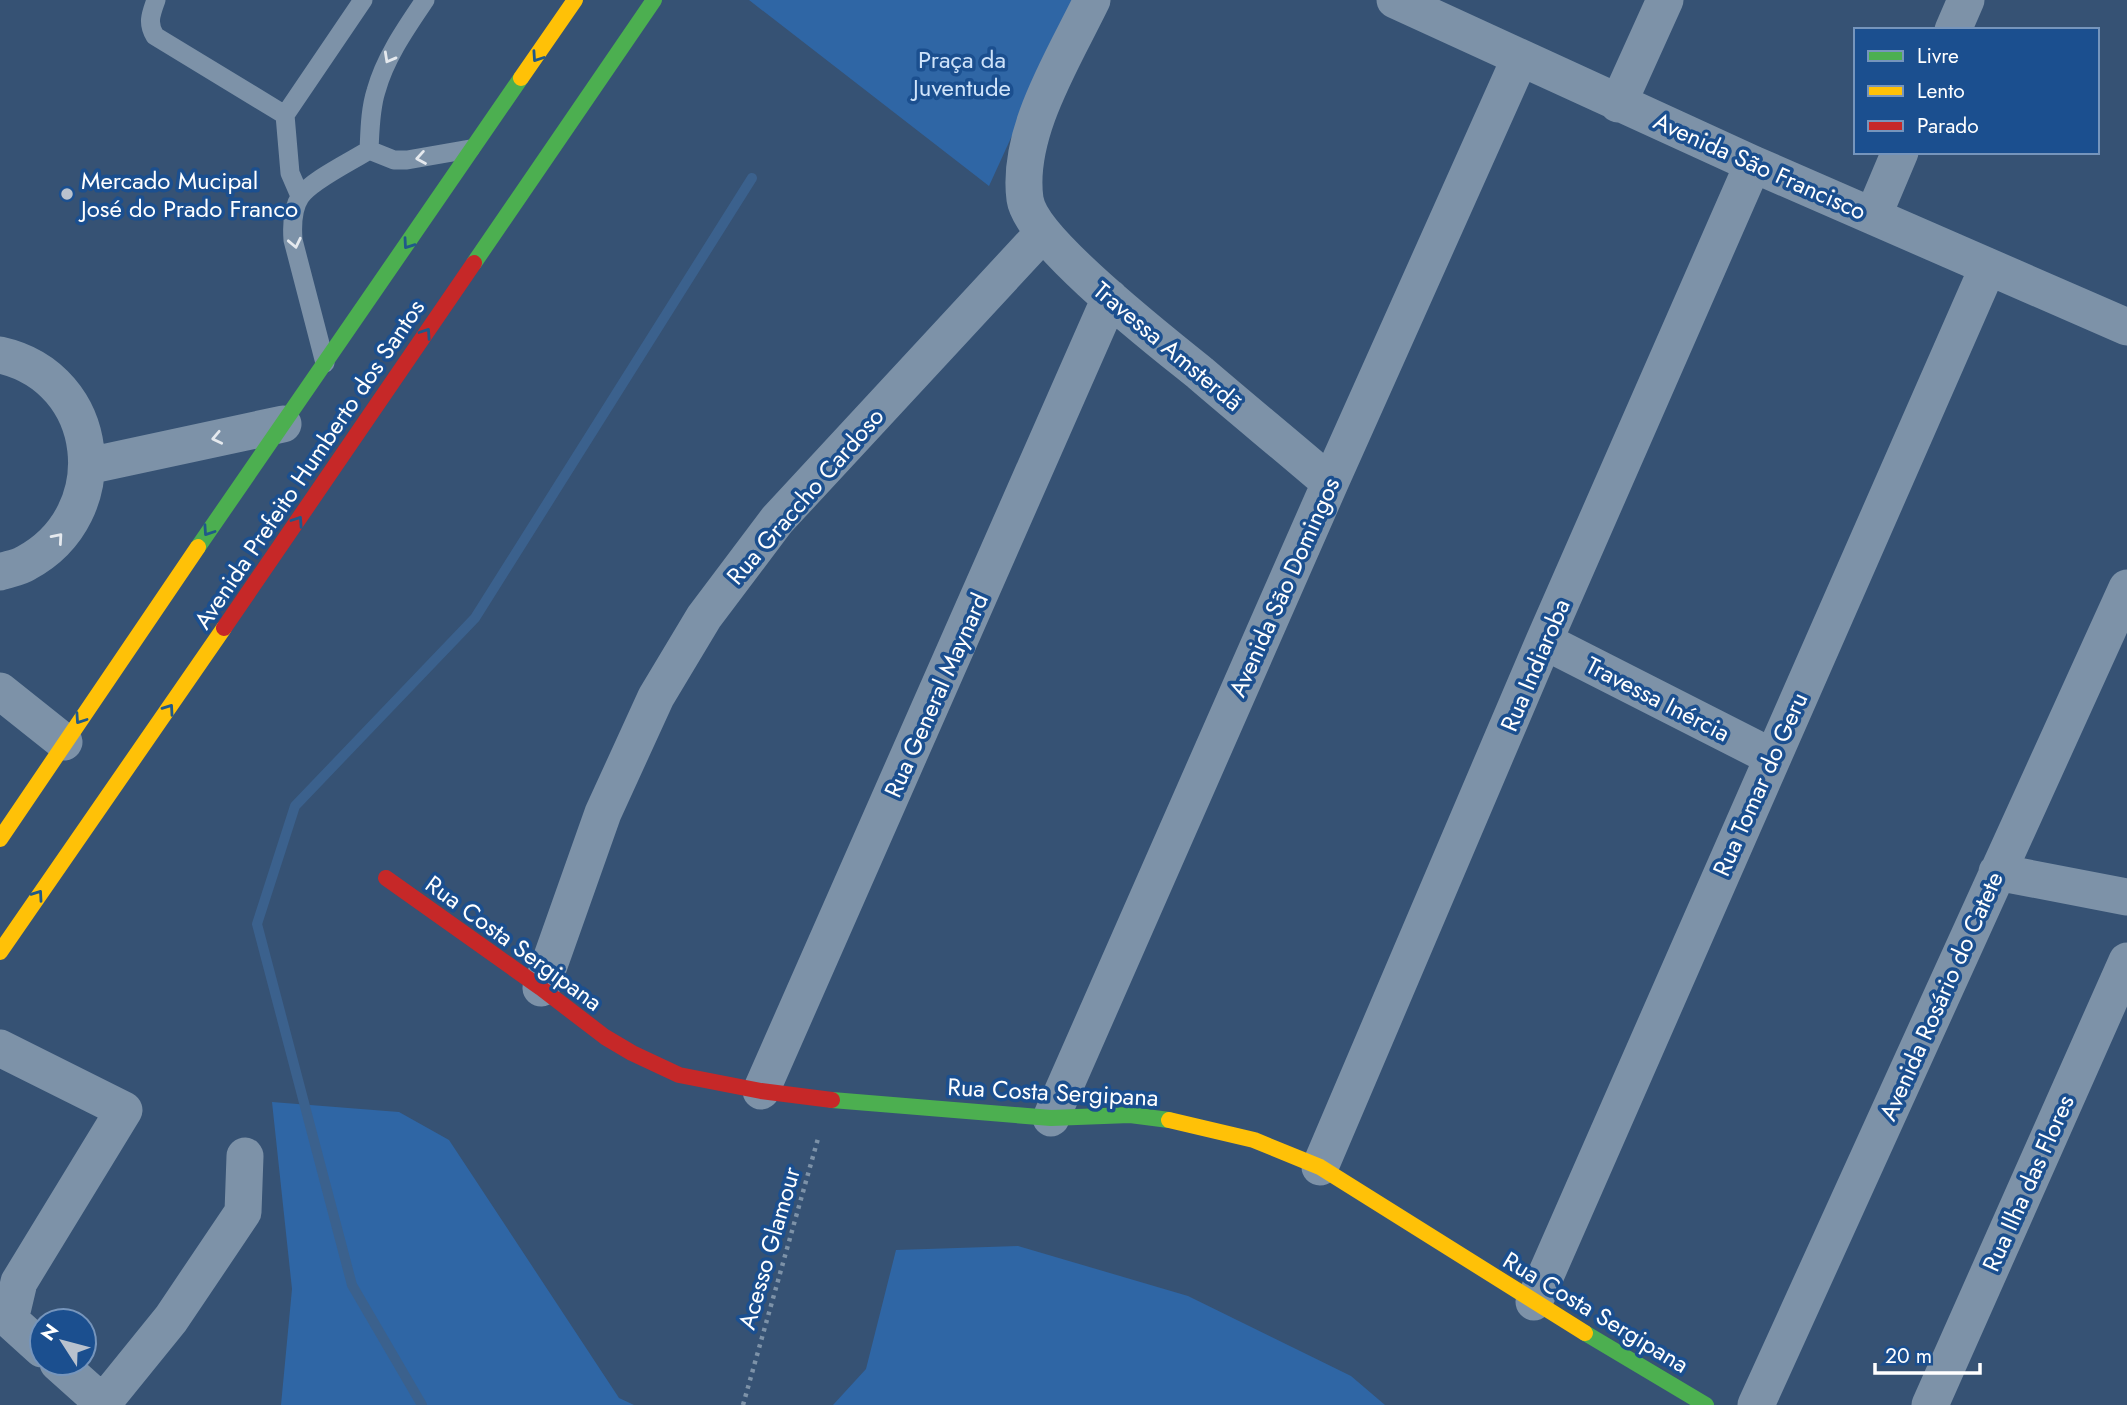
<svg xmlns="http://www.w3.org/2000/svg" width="2127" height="1405" font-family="Jost,sans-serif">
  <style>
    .green { fill: #2f66a5 }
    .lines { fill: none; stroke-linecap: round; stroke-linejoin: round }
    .stream { stroke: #3b618d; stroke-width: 10 }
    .path { stroke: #7d92a8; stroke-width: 4.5; stroke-dasharray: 3.5 5; stroke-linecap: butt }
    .lane { stroke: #7d92a8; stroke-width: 19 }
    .street { stroke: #7d92a8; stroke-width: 37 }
    .fast { stroke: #4caf50; stroke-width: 16 }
    .slow { stroke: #ffc107; stroke-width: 16 }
    .jam { stroke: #c62828; stroke-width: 16 }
    .oneway { stroke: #205989 }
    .oneway2 { stroke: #e5e9ee }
    .poi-dot { fill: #b9c2ce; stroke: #1b4f8f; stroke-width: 2.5 }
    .labels { text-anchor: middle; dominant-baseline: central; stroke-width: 7; stroke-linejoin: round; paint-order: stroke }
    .park-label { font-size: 24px; fill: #cfe3fa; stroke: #1b4f8f }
    .street-label { font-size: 24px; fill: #fff; stroke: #1b4f8f }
    .poi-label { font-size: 24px; fill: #fff; stroke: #1b4f8f; text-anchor: start }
  </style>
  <rect width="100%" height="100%" fill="#365274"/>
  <path class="green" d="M749 0H1074L989 186Z
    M272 1102 399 1112 449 1140 619 1398 634 1405H281L292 1289Z
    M1018 1246 1188 1296 1351 1376 1385 1405H833L866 1369 896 1250Z"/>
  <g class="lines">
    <path class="stream" d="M422 1405 352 1285 257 924 295 806 475 618 752 178"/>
    <path class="path" d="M743 1405 819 1135"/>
    <path class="lane" d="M156 0C151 14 147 23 155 36L285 115
      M369 150 394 160H407L470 149
      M300 196 290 173 285 115 363 0
      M325 363 293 240C292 226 292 209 300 197 310 181 352 161 369 150 370 131 370 110 376 91 385 58 406 28 425 0"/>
    <path class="street" d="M1092 0C1064 58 1016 133 1025 199 1031 241 1163 343 1200 373 1243 410 1287 446 1330 483
      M1395 0 1753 164 2127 327
      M1953 30 1966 0
      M1618 104 1665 0
      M1873 216 1900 152
      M0 355C103 378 117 514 26 563 18 568 8 569 0 572
      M88 466 283 424
      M1544 641 1772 757
      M0 691 64 742
      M1997 872 2127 897
      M541 988 603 813 656 697 704 617 777 520 1043 233
      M0 1048 124 1110 19 1282 10 1320 42 1349
      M761 1091 1110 298
      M1051 1118 1330 483 1520 58
      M1320 1167 1544 641 1753 164
      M1534 1302 1988 267
      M58 1363 105 1405
      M103 1403 171 1319 243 1212 245 1156
      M1756 1405 2127 588
      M1930 1405 2127 961"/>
    <path class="fast" d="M474 263 654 0
      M198 547 521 78
      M832 1100 1051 1118 1130 1115 1169 1120
      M1585 1333 1706 1405"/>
    <path class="slow" d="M521 78 575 0
      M0 839 198 547
      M0 952 224 628
      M1169 1120 1254 1140 1320 1167 1585 1333"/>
    <path class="jam" d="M224 628 474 263
      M386 878 541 988 605 1037 632 1053 679 1075 761 1091 832 1100"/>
  </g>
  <defs><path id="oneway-chevron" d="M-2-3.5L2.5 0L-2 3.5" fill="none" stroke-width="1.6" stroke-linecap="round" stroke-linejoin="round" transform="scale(1.75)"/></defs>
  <g class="oneway">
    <use href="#oneway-chevron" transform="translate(537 57) rotate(124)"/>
    <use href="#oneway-chevron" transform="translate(408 244) rotate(125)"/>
    <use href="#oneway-chevron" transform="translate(426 333) rotate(-56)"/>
    <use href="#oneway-chevron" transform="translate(298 521) rotate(-56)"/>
    <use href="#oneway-chevron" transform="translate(208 531) rotate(124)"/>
    <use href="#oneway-chevron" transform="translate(169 709) rotate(-55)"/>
    <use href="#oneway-chevron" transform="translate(80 719) rotate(124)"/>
    <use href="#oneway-chevron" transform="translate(38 895) rotate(-55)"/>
  </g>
  <g class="oneway2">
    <use href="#oneway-chevron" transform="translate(389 58) rotate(119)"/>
    <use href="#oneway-chevron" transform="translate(421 158) rotate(170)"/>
    <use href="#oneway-chevron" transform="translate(295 243) rotate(78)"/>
    <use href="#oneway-chevron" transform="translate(217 438) rotate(168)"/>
    <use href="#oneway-chevron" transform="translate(58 538) rotate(-49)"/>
  </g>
  <circle class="poi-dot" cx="67" cy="194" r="7"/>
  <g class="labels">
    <g class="park-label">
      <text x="962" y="59">Praça da<tspan x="962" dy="28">Juventude</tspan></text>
    </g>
    <g class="street-label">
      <text transform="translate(1760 166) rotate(24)">Avenida São Francisco</text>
      <text transform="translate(1168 346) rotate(40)">Travessa Amsterdã</text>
      <text transform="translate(309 464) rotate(-56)">Avenida Prefeito Humberto dos Santos</text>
      <text transform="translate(805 496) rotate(-49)">Rua Graccho Cardoso</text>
      <text transform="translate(1284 587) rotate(-66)">Avenida São Domingos</text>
      <text transform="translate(1535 665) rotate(-67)">Rua Indiaroba</text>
      <text transform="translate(936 695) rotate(-66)">Rua General Maynard</text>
      <text transform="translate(1658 699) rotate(27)">Travessa Inércia</text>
      <text transform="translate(1760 784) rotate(-66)">Rua Tomar do Geru</text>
      <text transform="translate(514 943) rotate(36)">Rua Costa Sergipana</text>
      <text transform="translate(1941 996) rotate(-66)">Avenida Rosário do Catete</text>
      <text transform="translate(1053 1092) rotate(3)">Rua Costa Sergipana</text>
      <text transform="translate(2028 1183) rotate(-66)">Rua Ilha das Flores</text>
      <text transform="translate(769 1248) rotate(-74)">Acesso Glamour</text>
      <text transform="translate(1596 1312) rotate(31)">Rua Costa Sergipana</text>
    </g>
    <g class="poi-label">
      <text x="81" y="180">Mercado Mucipal<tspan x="81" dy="28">José do Prado Franco</tspan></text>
    </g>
  </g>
  <rect x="1854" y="28" width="245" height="126" fill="#1b4f8f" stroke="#7695bc" stroke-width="2"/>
  <rect x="1868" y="51" width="35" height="10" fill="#4caf50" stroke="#7695bc" stroke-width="2"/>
  <text x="1917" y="63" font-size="21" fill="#ffffff">Livre</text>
  <rect x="1868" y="86" width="35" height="10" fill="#ffc107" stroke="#7695bc" stroke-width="2"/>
  <text x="1917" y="98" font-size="21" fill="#ffffff">Lento</text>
  <rect x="1868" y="121" width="35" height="10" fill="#c62828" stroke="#7695bc" stroke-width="2"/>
  <text x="1917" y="133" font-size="21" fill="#ffffff">Parado</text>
  <g transform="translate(63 1342) rotate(306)"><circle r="33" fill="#1b4f8f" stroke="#7695bc" stroke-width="2"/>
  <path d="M0-5L12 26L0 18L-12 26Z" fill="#b9c2ce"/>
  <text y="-10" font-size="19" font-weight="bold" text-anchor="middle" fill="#ffffff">N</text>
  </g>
  <path d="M1875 1363v10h105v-10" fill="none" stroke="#ffffff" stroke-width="3.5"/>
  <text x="1885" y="1363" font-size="21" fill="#ffffff" stroke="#1b4f8f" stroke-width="5" paint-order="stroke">20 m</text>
</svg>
